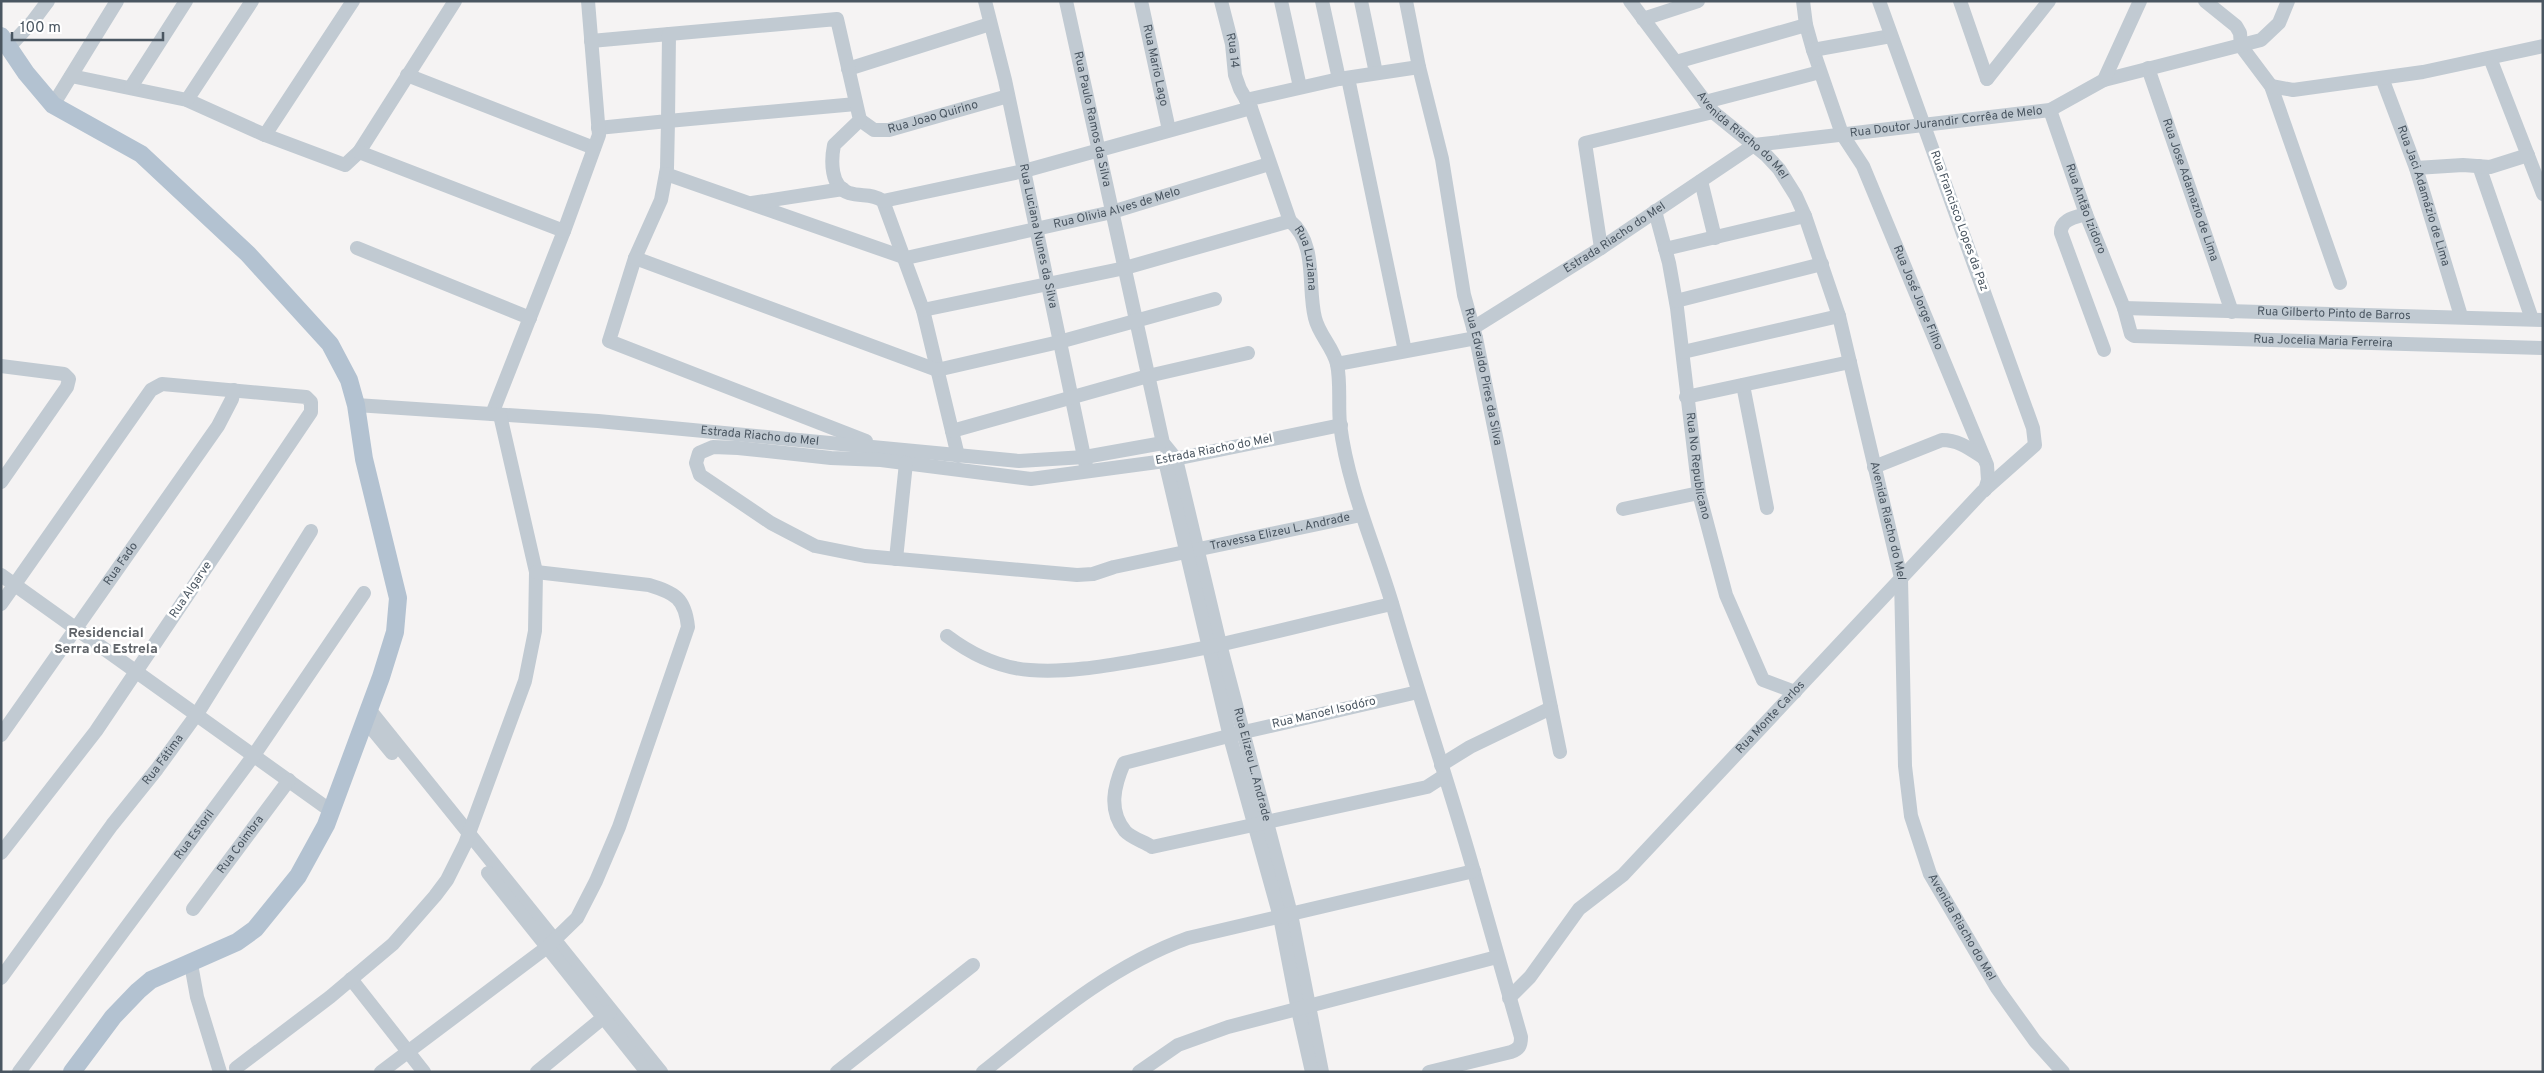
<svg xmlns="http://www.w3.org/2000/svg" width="2544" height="1073" font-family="Overpass,sans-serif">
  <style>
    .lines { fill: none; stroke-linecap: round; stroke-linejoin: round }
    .minor { stroke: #c1cad2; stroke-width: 14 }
    .major { stroke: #b3c2d1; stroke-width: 18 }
    .labels { text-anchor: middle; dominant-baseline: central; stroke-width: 5; stroke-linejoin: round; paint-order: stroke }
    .street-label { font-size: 12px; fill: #4a5661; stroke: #fff }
    .neighbourhood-label { font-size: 14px; font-weight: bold; fill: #5f6368; stroke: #fff }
  </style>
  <rect width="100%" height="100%" fill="#f5f3f3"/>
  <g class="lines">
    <g class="minor">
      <path id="s1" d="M985 1 1005 80 1086 466"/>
      <path id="s2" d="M1066 1 1163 443 1176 459 1220 644 1291 914 1322 1072"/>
      <path id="s3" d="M1141 1 1169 130"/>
      <path id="s4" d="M1221 1 1232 44 1235 75 1240 89 1251 108 1290 221C1318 244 1307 287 1315 318 1319 335 1333 347 1337 364 1341 383 1338 405 1340 424 1348 489 1376 548 1394 610 1419 697 1449 784 1474 872 1490 927 1505 982 1521 1037 1521 1046 1519 1049 1511 1052L1429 1072"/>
      <path d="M1281 1 1300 87"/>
      <path d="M1322 1 1339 79"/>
      <path d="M1361 1 1376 73"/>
      <path id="s5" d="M1406 1 1419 67 1442 159 1464 295 1476 338 1560 752"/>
      <path id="s6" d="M1630 1 1713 112 1766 155 1779 169 1796 196 1805 216 1839 316 1901 578 1905 766 1911 816 1930 874 1997 988 2035 1041 2063 1072"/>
      <path id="s7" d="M1803 1 1806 25 1813 50 1842 134 1863 166 1987 465 1988 480 1985 490"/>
      <path d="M1960 1 1987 79"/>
      <path d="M2205 1 2236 26 2240 33 2241 46 2271 86 2340 283"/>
      <path d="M1643 19 1698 1"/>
      <path d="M591 41 669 34"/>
      <path d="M9 47 33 21 48 1"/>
      <path d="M1813 50 1891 36"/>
      <path d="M2490 58 2543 194"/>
      <path d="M1676 62 1806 25"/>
      <path id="s8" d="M2148 68 2232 312"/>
      <path d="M848 69 990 24"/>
      <path d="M407 75 594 148"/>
      <path d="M71 76 187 100 265 135 353 1"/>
      <path d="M1348 78 1405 351"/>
      <path id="s9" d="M2382 78 2416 168 2461 316"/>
      <path d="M1987 79 2049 1"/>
      <path d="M2104 80 2261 40 2279 23 2288 1"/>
      <path d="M2271 86 2293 90 2423 72 2543 46"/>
      <path d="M131 87 186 1"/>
      <path d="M187 100 252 1"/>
      <path d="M1246 100 1339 79 1419 67"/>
      <path d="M1705 102 1820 72"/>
      <path d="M856 104 668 121 667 168 661 200 635 258 609 341 866 441"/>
      <path d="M53 105 117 1"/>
      <path id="s10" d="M2050 110 2086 214 2124 308 2131 334 2134 336 2543 348"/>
      <path id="s11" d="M860 120 874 130H889L1008 96"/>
      <path d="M598 128 668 121 669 34 837 19 860 120 834 145C831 160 830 187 849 193 862 197 872 193 883 201L923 310 958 456"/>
      <path d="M265 135 345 165 359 152 455 1"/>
      <path d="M359 152 564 231 492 414"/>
      <path d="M2479 166 2532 319"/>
      <path d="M2416 168 2463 165 2490 167 2528 155"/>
      <path id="s12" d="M666 174 906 258 1112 212 1269 164"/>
      <path d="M1701 181 1715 238"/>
      <path d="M883 201 1024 171 1251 108"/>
      <path d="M752 203 843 189"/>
      <path id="s13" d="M1655 211 1669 263 1677 308 1699 493 1726 595 1763 680 1795 692"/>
      <path d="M2086 214C2076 217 2060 219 2061 233L2104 350"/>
      <path d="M564 231 599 135 588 1"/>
      <path d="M357 248 530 318"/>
      <path d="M1601 248 1585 143 1713 112"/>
      <path d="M1665 249 1805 216"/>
      <path d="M635 258 937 370 1059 342 1215 299"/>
      <path d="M1676 301 1822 264"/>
      <path id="s14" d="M2124 308 2543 320"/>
      <path d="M923 310 1125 268 1290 221"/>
      <path id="s15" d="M1473 328 1601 248 1754 145 2050 110 2104 80 2140 1"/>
      <path d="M1683 352 1839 316"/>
      <path d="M1337 364 1476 338"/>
      <path d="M1 366 64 374 69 379 67 387 1 482"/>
      <path d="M1743 385 1767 508"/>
      <path d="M1686 397 1850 362"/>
      <path id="s16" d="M356 405 598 421 1019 461 1085 457 1163 443"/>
      <path id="s17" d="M1341 425 1165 461 1031 479 881 460 831 458 738 448 713 447 699 453 696 463 700 475 771 523 815 546 865 556 1077 575 1093 574 1114 567 1361 515"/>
      <path d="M952 431 1148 376 1248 353"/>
      <path d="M1167 454 1165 461 1230 737 1280 917 1298 1010 1312 1072"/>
      <path d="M1874 467 1942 440C1959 440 1970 449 1984 458"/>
      <path d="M1623 509 1699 493"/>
      <path d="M896 559 906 463"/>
      <path d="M1 575 331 811"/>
      <path d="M1 604 151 390 162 384 306 397 311 402V412L96 731 1 853"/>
      <path d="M947 636C971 654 1000 668 1030 670 1066 673 1105 666 1140 660 1225 646 1308 623 1392 604"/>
      <path d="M1418 692 1244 732 1124 763C1114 786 1108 810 1125 831 1131 838 1145 842 1152 847L1427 787 1444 776"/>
      <path d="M368 708 661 1072"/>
      <path d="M364 719 392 753"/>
      <path id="s18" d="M1 735 218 426 232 399 234 390"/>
      <path d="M1441 765 1470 747 1551 708"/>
      <path d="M488 873 647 1072"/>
      <path id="s19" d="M193 909 289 780"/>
      <path d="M191 964 197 997 220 1072"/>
      <path id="s20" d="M1 978 112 825 157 769 197 714 311 531"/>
      <path d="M351 979 424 1072"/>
      <path id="s21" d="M1509 998 1530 977 1579 909 1623 875 1982 492 2035 445 2033 428 1879 1"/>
      <path d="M236 1068 330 997 393 944 435 896 447 880 465 844 525 681 535 631 536 572 500 415"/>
      <path id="s22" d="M19 1072 254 755 364 593"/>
      <path d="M381 1072 546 948 577 918 596 881 619 827 688 627C685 598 675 593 649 585L536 572"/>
      <path d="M537 1072 610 1012"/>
      <path d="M837 1072 973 965"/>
      <path d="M983 1072C1047 1021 1110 966 1188 938L1474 871"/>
      <path d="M1139 1072 1178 1045 1228 1027 1497 957"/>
    </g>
    <path class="major" d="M1 36 26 73 53 105 141 154 248 254 330 344 349 380 356 405 364 459 398 598 395 632 381 677 326 825 298 876 255 929 237 942 151 980 138 991 113 1017 72 1072"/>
  </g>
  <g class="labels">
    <g class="street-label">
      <text stroke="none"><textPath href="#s4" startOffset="51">Rua 14</textPath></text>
      <text stroke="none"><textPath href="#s3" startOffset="66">Rua Mario Lago</textPath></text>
      <text stroke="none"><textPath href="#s11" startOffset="78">Rua Joao Quirino</textPath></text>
      <text stroke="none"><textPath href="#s2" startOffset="121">Rua Paulo Ramos da Silva</textPath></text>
      <text stroke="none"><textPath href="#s15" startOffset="529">Rua Doutor Jurandir Corrêa de Melo</textPath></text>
      <text stroke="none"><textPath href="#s6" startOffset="176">Avenida Riacho do Mel</textPath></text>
      <text stroke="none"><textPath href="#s8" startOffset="129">Rua Jose Adamazio de Lima</textPath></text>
      <text stroke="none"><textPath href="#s9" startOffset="125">Rua Jaci Adamázio de Lima</textPath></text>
      <text stroke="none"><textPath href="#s12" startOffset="471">Rua Olivia Alves de Melo</textPath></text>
      <text stroke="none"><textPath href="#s10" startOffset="105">Rua Antão Izidoro</textPath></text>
      <text transform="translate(1959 221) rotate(70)">Rua Francisco Lopes da Paz</text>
      <text stroke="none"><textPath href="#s1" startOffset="241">Rua Luciana Nunes da Silva</textPath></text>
      <text stroke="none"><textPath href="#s15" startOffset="168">Estrada Riacho do Mel</textPath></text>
      <text stroke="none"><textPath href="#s4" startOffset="274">Rua Luziana</textPath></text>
      <text stroke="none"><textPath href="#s7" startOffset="320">Rua José Jorge Filho</textPath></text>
      <text stroke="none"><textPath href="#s14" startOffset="210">Rua Gilberto Pinto de Barros</textPath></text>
      <text stroke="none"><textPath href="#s10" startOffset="431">Rua Jocelia Maria Ferreira</textPath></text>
      <text stroke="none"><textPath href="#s5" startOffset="384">Rua Edvaldo Pires da Silva</textPath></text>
      <text stroke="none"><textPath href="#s16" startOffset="405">Estrada Riacho do Mel</textPath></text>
      <text transform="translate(1214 450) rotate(-11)">Estrada Riacho do Mel</text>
      <text stroke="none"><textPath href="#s13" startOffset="259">Rua No Republicano</textPath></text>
      <text stroke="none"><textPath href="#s6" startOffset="596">Avenida Riacho do Mel</textPath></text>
      <text stroke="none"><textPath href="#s17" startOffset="1280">Travessa Elizeu L. Andrade</textPath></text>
      <text stroke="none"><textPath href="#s18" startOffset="209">Rua Fado</textPath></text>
      <text transform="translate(191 590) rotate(-56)">Rua Algarve</text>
      <text transform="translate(1324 713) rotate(-13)">Rua Manoel Isodóro</text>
      <text stroke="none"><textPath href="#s21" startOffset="385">Rua Monte Carlos</textPath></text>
      <text stroke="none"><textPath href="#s20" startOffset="272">Rua Fátima</textPath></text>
      <text stroke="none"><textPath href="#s2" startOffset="788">Rua Elizeu L. Andrade</textPath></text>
      <text stroke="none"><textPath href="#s22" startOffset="295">Rua Estoril</textPath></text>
      <text stroke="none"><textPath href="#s19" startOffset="80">Rua Coimbra</textPath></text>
      <text stroke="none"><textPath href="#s6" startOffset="1016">Avenida Riacho do Mel</textPath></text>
    </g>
    <g class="neighbourhood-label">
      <text x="106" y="633">Residencial<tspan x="106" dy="16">Serra da Estrela</tspan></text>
    </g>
  </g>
  <rect width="2544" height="1073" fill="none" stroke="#4a5661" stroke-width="5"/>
  <path d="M12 32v8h151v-8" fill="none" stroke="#4a5661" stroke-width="2.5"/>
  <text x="20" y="32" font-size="15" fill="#4a5661" stroke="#ffffff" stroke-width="4" paint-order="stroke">100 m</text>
</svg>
